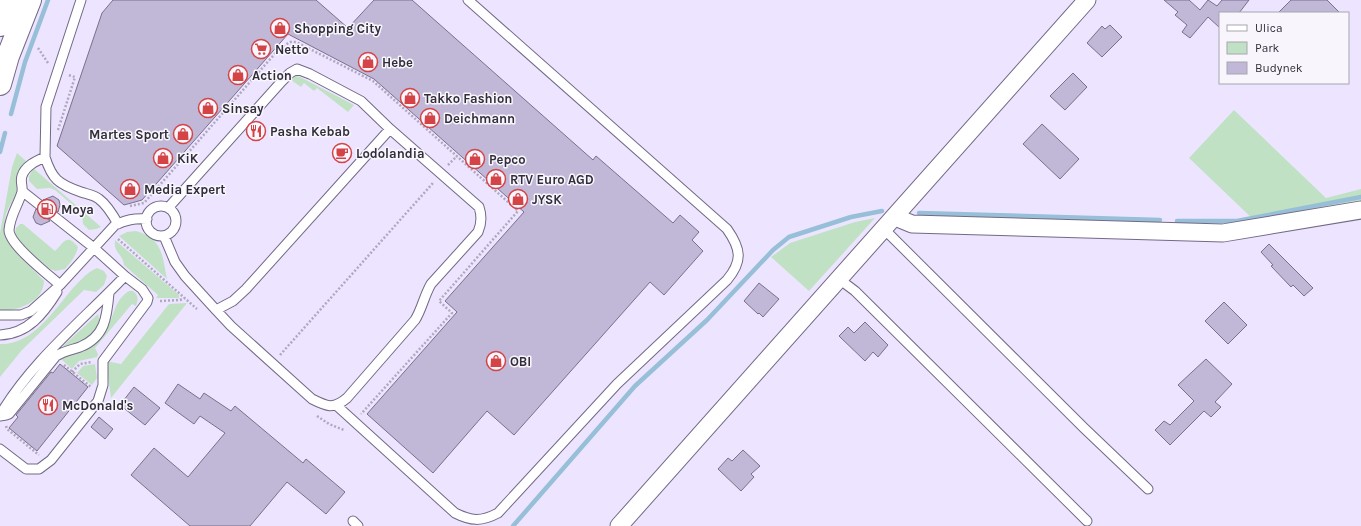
<svg xmlns="http://www.w3.org/2000/svg" width="1361" height="526" font-family="Karla,sans-serif">
  <style>
    .green { fill: #c1e1c5 }
    .lines { fill: none; stroke-linecap: round; stroke-linejoin: round }
    .stream { stroke: #97bfd7; stroke-width: 4.5 }
    .building { fill: #c1b7d6; stroke: #7a708d }
    .service-casing { stroke: #736986; stroke-width: 11 }
    .minor-casing { stroke: #736986; stroke-width: 19 }
    .primary-casing { stroke: #736986; stroke-width: 24 }
    .path { stroke: #afa8be; stroke-width: 2.5; stroke-dasharray: 2 2; stroke-linecap: butt }
    .service { stroke: #fff; stroke-width: 9 }
    .minor { stroke: #fff; stroke-width: 17 }
    .primary { stroke: #fff; stroke-width: 22 }
    .labels { text-anchor: middle; dominant-baseline: central; stroke-width: 3; stroke-linejoin: round; paint-order: stroke }
    .poi-label { font-size: 13px; font-weight: bold; fill: #312d3a; stroke: #f8f6fc; text-anchor: start }
  </style>
  <rect width="100%" height="100%" fill="#ede5ff"/>
  <path class="green" d="M295 76 300 77 354 105 348 112 317 88 314 91 304 83 301 87 291 80Z
    M1234 110 1326 198 1361 189V204L1257 223 1189 158Z
    M17 153 26 161C22 167 18 172 17 180 16 185 18 190 16 195 13 201 8 207 6 214 0 248 26 260 44 281 44 301 18 312 0 310V233L12 167Z
    M33 168 101 227 96 229 89 230 83 224 82 213 55 190 50 188 37 189 29 181V177Z
    M875 218 809 291 771 257 790 243 855 222Z
    M20 224H23L55 251C64 242 67 233 78 247 76 256 71 262 65 269L55 271 49 268 20 244 15 233 16 228Z
    M136 231C163 239 162 255 167 279L119 236 127 232Z
    M115 240 179 295V298H156L158 295 124 265C123 254 113 253 115 240Z
    M97 268 104 271 107 276 104 285 96 292 84 290 22 350 0 377V344C33 345 54 310 73 288 81 280 87 272 97 268Z
    M129 291H133C139 296 138 300 136 306L132 304 95 348 98 354 97 357 79 361 72 369 61 359C69 353 81 353 90 347 97 344 103 335 107 328 115 315 114 300 129 291Z
    M187 303 111 398 106 361 121 364 169 304Z
    M98 314C105 334 77 344 63 346Z
    M95 364 97 378 92 385 77 373 83 366Z"/>
  <g class="lines">
    <path class="stream" d="M11 114 25 62 48 0
      M0 152 5 133
      M919 213 1160 220
      M1177 221H1237L1361 197
      M513 526 635 386 707 320 773 250 789 237 851 217 882 211"/>
  </g>
  <path class="building" d="M113 0H316L348 28 374 0H412L593 160 596 156 673 223 680 215 699 232 692 240 703 251 664 295 650 282 514 435 487 411 433 473 367 414 457 312 445 301 524 212 374 79 288 34 142 200 124 205 57 146 102 13Z
    M1164 0H1189L1200 10 1208 0 1217 6 1222 0H1249L1239 13H1220V28L1208 17 1190 38 1182 32 1187 25 1175 15 1178 12Z
    M1291 0H1327L1340 13H1278Z
    M1110 25 1122 37 1102 57 1087 43 1102 26 1105 29Z
    M1073 73 1087 87 1065 110 1050 96Z
    M1042 124 1079 159 1060 179 1023 144Z
    M53 196 59 200 60 205 58 212 43 200Z
    M36 209 50 221 41 225 36 223 33 217Z
    M1269 244 1313 288 1304 296 1293 285 1291 287 1271 266 1273 265 1261 252Z
    M759 283 779 299 763 317 759 313 758 314 744 301Z
    M1224 302 1247 325 1228 344 1205 321Z
    M865 322 888 345 878 357 873 352 865 361 839 336 848 327 854 333Z
    M1206 359 1232 384 1215 402 1221 407 1211 417 1204 411 1170 445 1155 430 1164 421 1170 425 1194 401 1178 385Z
    M60 364 88 387 37 451 9 428 18 417 16 415 51 372 53 373Z
    M178 384 200 399 204 393 231 411 235 406 303 463 306 459 345 492 326 514 287 482 250 526H190L131 475 154 448 188 477 225 433 200 416 194 424 165 403Z
    M134 387 160 408 145 425 120 405Z
    M99 417 113 429 105 439 91 427Z
    M743 450 760 466 751 474 754 477 741 491 718 469 728 458 732 461Z"/>
  <g class="lines">
    <defs>
      <path id="service" d="M390 129 479 207C482 216 482 223 478 232L431 284C424 296 422 309 415 320L347 398C333 410 326 406 312 399L231 326 216 310 233 301 246 289Z
        M45 157C52 179 58 184 81 192 87 194 94 195 99 199 107 205 113 215 118 224
        M146 221a15 15 0 1 1 30 0a15 15 0 1 1-30 0Z
        M168 208 282 81 290 73 297 69 310 74 361 101 390 129
        M884 229 1084 428 1148 489
        M164 236 175 262 185 276 216 310
        M839 279 855 291 1087 521
        M60 285C49 275 9 245 9 230 10 216 18 205 22 192 23 187 20 181 22 176 25 166 36 161 45 157L46 107 81 0
        M0 315H21L31 311 60 285 115 225C126 220 134 218 147 219
        M0 335C28 334 44 313 57 292
        M336 405 455 513C471 521 481 522 498 513L617 384 727 280C743 261 741 249 727 229L468 0
        M0 415C32 361 82 321 125 276
        M0 416 6 415 9 414 56 356C64 351 71 350 80 347 105 337 107 317 109 293
        M0 449 26 469H39L51 460 98 401 103 385V361L147 302 148 298 142 289 125 276 94 248 22 191
        M353 521 358 526"/>
      <path id="minor" d="M895 217 912 224 1223 233 1361 210
        M619 526 1087 0"/>
      <path id="primary" d="M0 25 11 0
        M0 84 8 56 30 0"/>
    </defs>
    <use href="#service" class="service-casing"/>
    <use href="#minor" class="minor-casing"/>
    <use href="#primary" class="primary-casing"/>
    <path class="path" d="M38 48 48 63
      M58 130 75 77 68 75
      M448 165 457 156
      M130 206 144 203 279 49 290 42H296L373 81 518 211 439 301 452 313 361 414
      M118 239 197 309
      M160 301 180 300 185 298
      M280 355 433 183
      M64 365 91 387
      M72 372 80 364 92 362
      M317 416 329 424 344 430
      M6 426 7 429 39 455"/>
    <use href="#service" class="service"/>
    <use href="#minor" class="minor"/>
    <use href="#primary" class="primary"/>
  </g>
  <defs>
    <symbol id="shop-ring" viewBox="-11 -11 22 22"><circle r="9.5" fill="#f8f6fc" stroke="#d44446" stroke-width="1.5"/><path d="M-5-2.5h2.3a2.7 3.5 0 0 1 5.4 0H5L5.5 6h-11ZM-1.5-2.5h3a1.5 2.3 0 0 0-3 0Z" fill="#d44446"/></symbol>
    <symbol id="supermarket-ring" viewBox="-11 -11 22 22"><circle r="9.5" fill="#f8f6fc" stroke="#d44446" stroke-width="1.5"/><path d="M-6-5.5h2.5l.6 2H6L4.5 2H-2.5L-4.4-4H-6ZM-1.5 3.2a1.3 1.3 0 1 0 .1 0ZM3 3.2a1.3 1.3 0 1 0 .1 0Z" fill="#d44446"/></symbol>
    <symbol id="restaurant-ring" viewBox="-11 -11 22 22"><circle r="9.5" fill="#f8f6fc" stroke="#d44446" stroke-width="1.5"/><path d="M-5-6h1v4h1v-4h1v4h1v-4h1v5L-1.5 .5V6h-2V.5L-5-1ZM5-6V6H3V1.5H1.5Q1.5-4 5-6Z" fill="#d44446"/></symbol>
    <symbol id="cafe-ring" viewBox="-11 -11 22 22"><circle r="9.5" fill="#f8f6fc" stroke="#d44446" stroke-width="1.5"/><path d="M-5.5-4.5H6V0H3Q3 3.5 0 3.5H-2.5Q-5.5 3.5-5.5 0ZM3-3.2v2h1.7v-2ZM-6 4.5H4V6H-6Z" fill="#d44446"/></symbol>
    <symbol id="fuel-ring" viewBox="-11 -11 22 22"><circle r="9.5" fill="#f8f6fc" stroke="#d44446" stroke-width="1.5"/><path d="M-5.5-6h7V0h2V4h1.3V-2.5L3-4.5l.8-.8L6-3V5H2.5V1h-1V6h-7ZM-4.2-4.7v3.2H.2V-4.7Z" fill="#d44446"/></symbol>
  </defs>
  <g fill-rule="evenodd">
    <use href="#shop-ring" x="269" y="17" width="22" height="22"/>
    <use href="#supermarket-ring" x="250" y="38" width="22" height="22"/>
    <use href="#shop-ring" x="357" y="51" width="22" height="22"/>
    <use href="#shop-ring" x="227" y="64" width="22" height="22"/>
    <use href="#shop-ring" x="399" y="87" width="22" height="22"/>
    <use href="#shop-ring" x="197" y="97" width="22" height="22"/>
    <use href="#shop-ring" x="419" y="107" width="22" height="22"/>
    <use href="#restaurant-ring" x="245" y="120" width="22" height="22"/>
    <use href="#shop-ring" x="172" y="123" width="22" height="22"/>
    <use href="#cafe-ring" x="331" y="142" width="22" height="22"/>
    <use href="#shop-ring" x="152" y="147" width="22" height="22"/>
    <use href="#shop-ring" x="464" y="148" width="22" height="22"/>
    <use href="#shop-ring" x="485" y="168" width="22" height="22"/>
    <use href="#shop-ring" x="119" y="178" width="22" height="22"/>
    <use href="#shop-ring" x="507" y="188" width="22" height="22"/>
    <use href="#fuel-ring" x="36" y="198" width="22" height="22"/>
    <use href="#shop-ring" x="485" y="350" width="22" height="22"/>
    <use href="#restaurant-ring" x="37" y="394" width="22" height="22"/>
  </g>
  <g class="labels">
    <g class="poi-label">
      <text x="294" y="28">Shopping City</text>
      <text x="275" y="49">Netto</text>
      <text x="382" y="62">Hebe</text>
      <text x="252" y="75">Action</text>
      <text x="424" y="98">Takko Fashion</text>
      <text x="222" y="108">Sinsay</text>
      <text x="444" y="118">Deichmann</text>
      <text x="270" y="131">Pasha Kebab</text>
      <text x="169" y="134" text-anchor="end">Martes Sport</text>
      <text x="356" y="153">Lodolandia</text>
      <text x="177" y="158">KiK</text>
      <text x="489" y="159">Pepco</text>
      <text x="510" y="179">RTV Euro AGD</text>
      <text x="144" y="189">Media Expert</text>
      <text x="532" y="199">JYSK</text>
      <text x="61" y="209">Moya</text>
      <text x="510" y="361">OBI</text>
      <text x="62" y="405">McDonald's</text>
    </g>
  </g>
  <rect x="1219" y="12" width="130" height="72" fill="#f8f6fc" stroke="#a8a6ae"/>
  <rect x="1227" y="25" width="20" height="6" fill="#ffffff" stroke="#a8a6ae"/>
  <text x="1255" y="32" font-size="12" fill="#312d3a">Ulica</text>
  <rect x="1227" y="42" width="20" height="12" fill="#c1e1c5" stroke="#a8a6ae"/>
  <text x="1255" y="52" font-size="12" fill="#312d3a">Park</text>
  <rect x="1227" y="62" width="20" height="12" fill="#c1b7d6" stroke="#a8a6ae"/>
  <text x="1255" y="72" font-size="12" fill="#312d3a">Budynek</text>
</svg>
